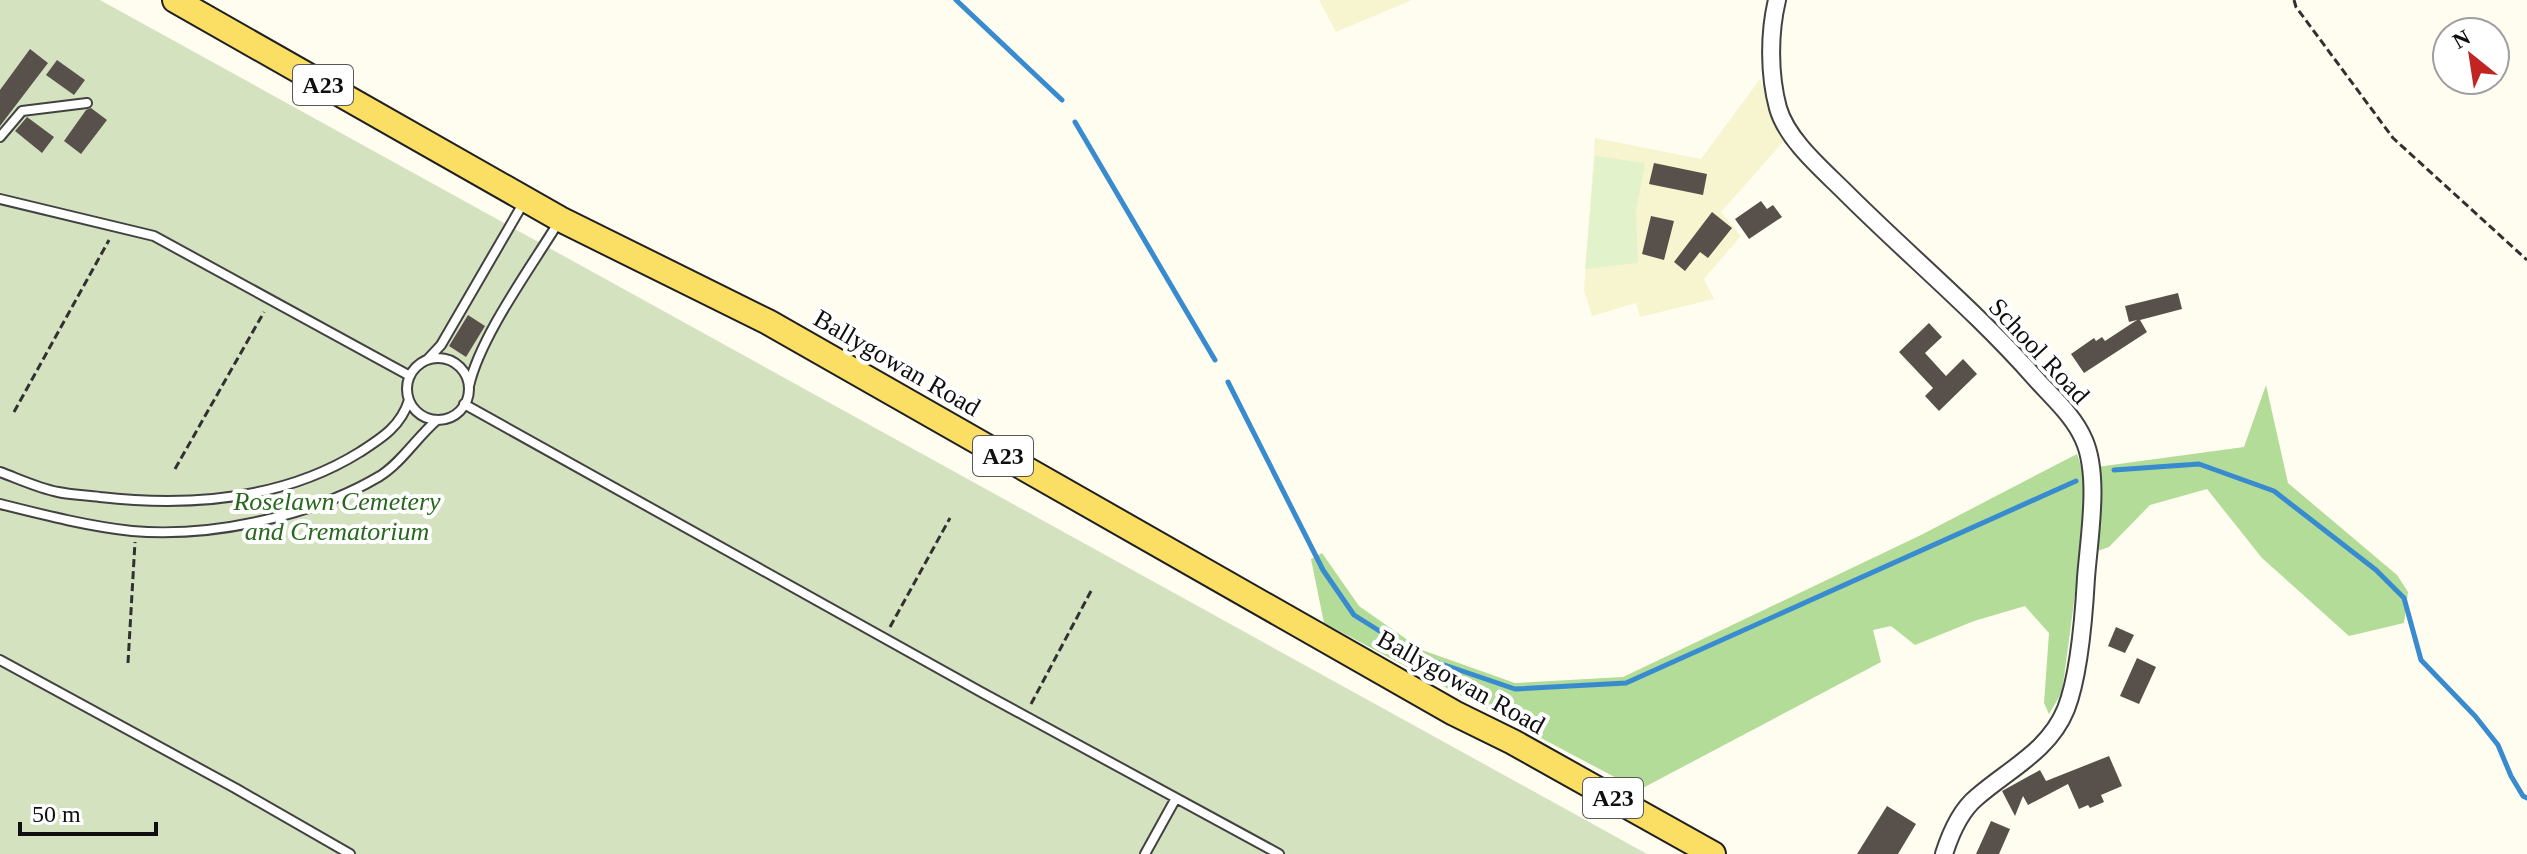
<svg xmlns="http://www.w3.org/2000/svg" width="2527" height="854" font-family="Georgia,serif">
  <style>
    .farmland { fill: #f6f5cf }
    .forest { fill: #b2dc97 }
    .cemetery { fill: #d5e2c0 }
    .pitch { fill: #e2f2cb }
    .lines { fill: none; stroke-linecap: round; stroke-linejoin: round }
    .stream { stroke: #398bd0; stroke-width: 5 }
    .building { fill: #58504b }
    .lane-casing { stroke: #424242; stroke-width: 12 }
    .street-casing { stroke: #424242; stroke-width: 20 }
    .primary-casing { stroke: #202020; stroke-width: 28 }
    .path { stroke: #313131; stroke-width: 3; stroke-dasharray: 8 4; stroke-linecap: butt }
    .lane { stroke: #fff; stroke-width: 8 }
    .street { stroke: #fff; stroke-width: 16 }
    .primary { stroke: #fbdf64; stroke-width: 24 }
    .labels { text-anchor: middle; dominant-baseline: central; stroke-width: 8; stroke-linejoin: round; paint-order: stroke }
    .shield { fill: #fff; stroke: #575757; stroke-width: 2 }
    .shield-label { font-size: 24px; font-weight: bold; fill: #0f0f0f }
    .street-label { font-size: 26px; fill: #0f0f0f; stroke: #fff }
    .park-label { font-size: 26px; font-style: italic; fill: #28681d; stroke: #fff }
  </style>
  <rect width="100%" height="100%" fill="#fffdf0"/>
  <path class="farmland" d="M1319 0H1412L1336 32Z
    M1760 79 1784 141 1721 212 1741 236 1704 279 1714 299 1640 317 1636 303 1592 316 1584 290 1595 138 1701 159Z"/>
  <path class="forest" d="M2266 385 2288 483 2397 575 2408 592 2404 623 2349 636 2262 558 2207 489 2150 505 2109 547 2080 557 2062 692 2049 714 2044 703 2049 633 2025 606 1974 621 1915 645 1891 626 1873 630 1881 662 1639 790 1324 623 1311 559 1322 553 1359 606 1422 650 1515 683 1623 677 1921 535 2077 454 2082 469 2244 447Z"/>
  <path class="cemetery" d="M0 0H100L1647 854H0Z"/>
  <path class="pitch" d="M1595 156 1645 163 1636 211 1638 263 1585 269Z"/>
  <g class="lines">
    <path class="stream" d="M956 0 1062 100
      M1075 122 1215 360
      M1228 382 1323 570 1354 615 1421 657 1515 689 1626 683 2076 481
      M2114 470 2199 464 2274 491 2376 570 2404 598 2421 660 2475 716 2498 745 2511 776 2523 796 2527 798"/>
  </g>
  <path class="building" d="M30 49 48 63 0 126V90Z
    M57 60 85 80 74 95 46 75Z
    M91 108 107 120 81 154 64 141 86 110Z
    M27 117 54 137 42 153 15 131Z
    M1654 163 1707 174 1703 195 1649 184Z
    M1761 201 1767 209 1773 205 1782 217 1749 239 1735 219Z
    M1712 212 1732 228 1708 258 1700 252 1685 271 1674 262Z
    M1651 216 1674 221 1664 260 1642 254Z
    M2178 293 2182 309 2140 320 2147 332 2084 373 2071 354 2094 338 2096 341 2102 337 2105 341 2137 320 2129 322 2125 306Z
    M468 315 485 326 466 357 449 346Z
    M1929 323 1942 337 1925 353 1946 376 1963 359 1977 374 1939 411 1925 396 1933 388 1899 352Z
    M2116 627 2134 635 2125 653 2108 646Z
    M2137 658 2156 667 2139 704 2120 696Z
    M2109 756 2122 786 2101 795 2104 802 2090 808 2088 805 2079 809 2068 784 2028 805 2023 796 2015 816 2002 791 2040 770 2046 781Z
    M1887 806 1916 824 1898 854H1857Z
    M1991 821 2010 829 1999 854H1976Z"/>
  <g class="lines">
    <defs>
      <path id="lane" d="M0 137 22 111 87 103
        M0 199 154 236 410 376
        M407 389a31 31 0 1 1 62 0a31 31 0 1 1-62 0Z
        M427 360 441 345 524 202
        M469 386C480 337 531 267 558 223
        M464 404 981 692 1279 854
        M0 472C19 479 38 488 58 492 72 495 86 495 100 497 189 507 283 500 360 452 382 438 401 426 409 400
        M0 504C44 515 87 526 132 531 210 538 313 516 380 476 402 462 417 437 437 420
        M0 660 235 788 350 854
        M1145 854 1176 798"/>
      <path id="street" d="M1777 0C1769 33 1769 75 1778 108 1787 140 1823 170 1845 192 1908 255 1977 312 2035 378 2052 397 2074 416 2084 440 2100 476 2089 538 2086 578 2084 614 2079 676 2066 709 2049 751 2009 769 1977 797 1961 810 1950 835 1944 854"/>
      <path id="primary" d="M175 0 560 219 768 322 1454 713 1513 742 1713 854"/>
    </defs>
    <use href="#lane" class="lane-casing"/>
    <use href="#street" class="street-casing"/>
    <use href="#primary" class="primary-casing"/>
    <path class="path" d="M2294 0 2296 7 2393 138 2527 260
      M14 412 109 240
      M175 469 264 312
      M890 627 950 518
      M128 663 135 542
      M1031 704 1091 591"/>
    <use href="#lane" class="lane"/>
    <use href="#street" class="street"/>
    <use href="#primary" class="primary"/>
  </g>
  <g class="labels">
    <g class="shield">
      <rect x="293" y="65" width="60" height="40" rx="6"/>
      <rect x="973" y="436" width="60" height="40" rx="6"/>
      <rect x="1583" y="778" width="60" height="40" rx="6"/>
    </g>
    <g class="shield-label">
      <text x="323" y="85">A23</text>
      <text x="1003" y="456">A23</text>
      <text x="1613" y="798">A23</text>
    </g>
    <g class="street-label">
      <text transform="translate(2039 351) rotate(47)">School Road</text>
      <text transform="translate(897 363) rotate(30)">Ballygowan Road</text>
      <text transform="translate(1461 682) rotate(29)">Ballygowan Road</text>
    </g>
    <g class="park-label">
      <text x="337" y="501">Roselawn Cemetery<tspan x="337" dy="30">and Crematorium</tspan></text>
    </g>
  </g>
  <g transform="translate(2471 56) rotate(330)"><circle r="38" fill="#ffffff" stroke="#9f9f9f" stroke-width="2"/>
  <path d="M0-6L14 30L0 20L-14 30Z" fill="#c22423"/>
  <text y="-12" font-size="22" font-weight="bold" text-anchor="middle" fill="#0f0f0f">N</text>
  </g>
  <path d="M20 822v12h136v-12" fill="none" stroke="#0f0f0f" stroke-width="4"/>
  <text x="32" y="822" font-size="24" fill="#0f0f0f" stroke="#ffffff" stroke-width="6" paint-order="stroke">50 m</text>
</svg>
